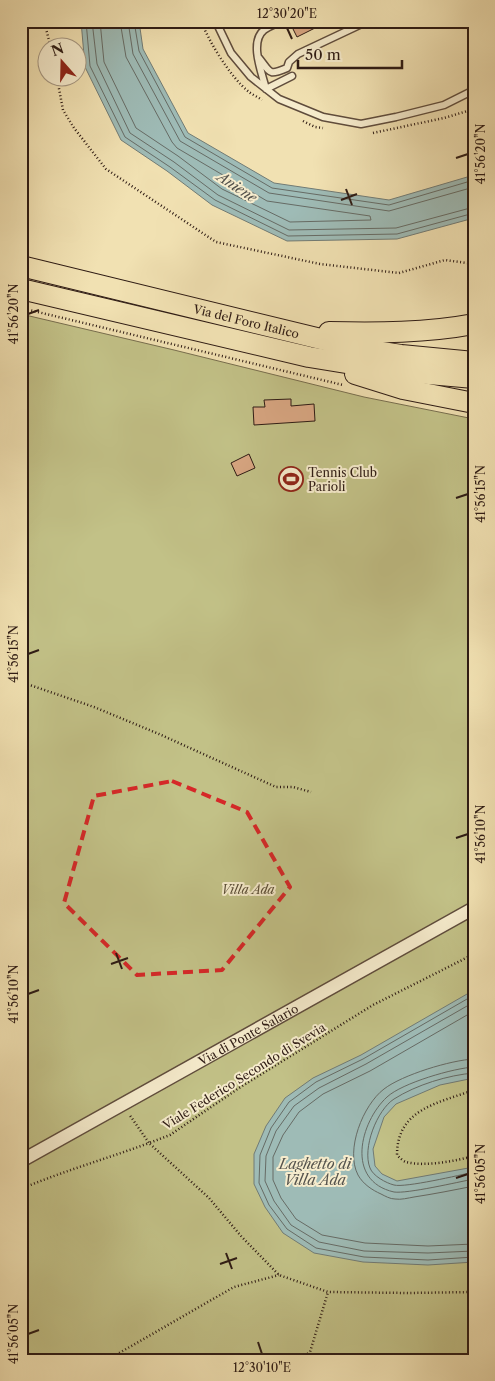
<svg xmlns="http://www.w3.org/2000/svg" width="495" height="1381" font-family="'Libre Caslon Text',serif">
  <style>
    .green { fill: #c2c187; stroke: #786e4e }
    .water { fill: #9ebbb6; stroke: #717b75 }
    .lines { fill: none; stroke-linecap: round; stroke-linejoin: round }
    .shore { stroke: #666b65; stroke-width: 1 }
    .building { fill: #d8a682; stroke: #2e1b14 }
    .service-casing { stroke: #5f4c3c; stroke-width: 9 }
    .minor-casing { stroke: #5f4c3c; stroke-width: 15 }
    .trunk-casing { stroke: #2e1b14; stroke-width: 22 }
    .path { stroke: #2e1b14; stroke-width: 2.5; stroke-dasharray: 1 2.5; stroke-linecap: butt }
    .service { stroke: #f6eccd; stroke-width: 6 }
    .minor { stroke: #f6eccd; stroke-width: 12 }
    .trunk { stroke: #f1e1b2; stroke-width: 20 }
    .marked { fill: none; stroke: #d62828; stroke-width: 4; stroke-dasharray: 10 6; stroke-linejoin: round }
    .ticks { fill: none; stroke: #2e1b14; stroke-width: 2 }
    .labels { text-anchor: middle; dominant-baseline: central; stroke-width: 4; stroke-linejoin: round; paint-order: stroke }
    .street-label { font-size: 12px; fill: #2e1b14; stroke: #f6eccd }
    .poi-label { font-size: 12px; fill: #2e1b14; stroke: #f6eccd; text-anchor: start }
    .park-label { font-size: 12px; font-style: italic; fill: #5a4d36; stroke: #f6eccd }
    .water-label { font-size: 14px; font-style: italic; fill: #55534d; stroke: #f6eccd }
    .neatline { fill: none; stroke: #2e1b14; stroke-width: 2 }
    .ticks-label { font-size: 12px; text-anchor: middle; fill: #2e1b14 }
  </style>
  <rect width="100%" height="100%" fill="#f1e1b2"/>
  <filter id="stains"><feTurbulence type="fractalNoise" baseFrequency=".004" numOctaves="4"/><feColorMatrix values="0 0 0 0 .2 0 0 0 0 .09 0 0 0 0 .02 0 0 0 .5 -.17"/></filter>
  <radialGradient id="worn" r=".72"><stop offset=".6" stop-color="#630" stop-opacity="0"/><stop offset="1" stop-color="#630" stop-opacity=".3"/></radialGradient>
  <path class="green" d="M21 314 174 350 364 397 474 419V1360H21Z"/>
  <path class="water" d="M81 21H139L143 49 188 133 274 183 389 200 474 175V218L397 239 287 241 212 205 167 171 121 140 85 67Z
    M474 990V1078L440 1085 396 1104 384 1117 373 1149 375 1166 382 1174 397 1181 474 1167V1262L428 1265 363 1262 314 1253 283 1233 265 1207 254 1184V1154L266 1126 285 1098 313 1078 361 1055Z"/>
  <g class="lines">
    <path class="shore" d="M86 21 90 66 125 137 170 167 215 200 288 236 397 234 474 213
      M92 21 97 64 130 133 174 162 218 195 289 230 396 228 474 207
      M100 21 104 62 136 128 178 156 222 189 290 222 371 220 370 216 267 201 177 148 172 142 126 57 120 21
      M128 21 133 54 180 141 269 193 389 211 474 187
      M134 21 139 51 185 137 272 188 389 205 474 180
      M474 995 363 1059 316 1082 289 1102 271 1128 260 1155 259 1183 269 1205 287 1229 316 1248 364 1257 428 1260 474 1257
      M474 1002 366 1064 319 1088 294 1106 276 1131 266 1156 265 1181 274 1201 291 1225 319 1242 364 1251 428 1253 474 1251
      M474 1011 370 1071 323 1094 299 1112 283 1135 273 1157V1180L281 1198 296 1219 322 1235 365 1243 428 1246 474 1244
      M474 1059C451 1060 402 1075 384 1089 363 1105 345 1150 358 1175 363 1184 372 1190 381 1194 385 1196 390 1199 395 1199 401 1200 408 1198 414 1197 434 1194 454 1190 474 1186
      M474 1067C454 1068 402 1083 387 1097 360 1122 345 1181 394 1192 407 1194 458 1182 474 1179
      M474 1073C448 1075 416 1085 394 1099 377 1110 362 1148 370 1168 373 1176 386 1183 394 1185 405 1188 460 1175 474 1172"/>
  </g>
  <path class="building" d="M289 21H329L297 37Z
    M291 399V406L314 404 315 421 254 425 253 407H265L264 400Z
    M249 454 255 468 237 476 231 463Z"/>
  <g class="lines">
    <defs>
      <path id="service" d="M218 21 219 28 231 53 251 77 279 99 323 117 361 124 396 117 444 105 474 90
        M259 58C271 73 268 76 287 68L289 62 298 54 368 21
        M266 89C262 73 249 42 264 30 269 26 276 24 281 21
        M266 89 292 76"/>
      <g id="minor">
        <path id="s1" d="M21 1161 474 908"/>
      </g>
      <g id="trunk">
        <path id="s2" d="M21 266 362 349 401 355 474 362"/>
        <path d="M21 289 309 357 395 371 474 378"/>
        <path d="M329 332C377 333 426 333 474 324"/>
        <path d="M355 374 403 389 474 403"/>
      </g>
    </defs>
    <use href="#service" class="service-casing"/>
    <use href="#minor" class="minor-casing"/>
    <use href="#trunk" class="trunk-casing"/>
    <path class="path" d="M44 21 51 48
      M201 21C209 42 231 78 249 92 253 95 258 97 262 100
      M57 78 63 110 74 128 106 169 216 242 320 264 399 273 445 260 474 264
      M303 121 315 127 323 128
      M373 133 444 118 474 109
      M21 308 343 385
      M21 656V660
      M21 682 94 707 159 734 276 787H293L311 792
      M474 954 373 1005 239 1088 170 1135 149 1143 209 1198 241 1236 279 1275 328 1292 408 1293 474 1292
      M474 1090C438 1103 397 1109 397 1155 400 1158 403 1161 406 1162 425 1167 455 1161 474 1156
      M21 1189C63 1171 106 1159 149 1143L129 1114
      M107 1360 234 1287 279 1275
      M299 1360 310 1352 328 1292"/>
    <use href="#service" class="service"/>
    <use href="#minor" class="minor"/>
    <use href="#trunk" class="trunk"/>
  </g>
  <path class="marked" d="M172 781 247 812 290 887 222 970 137 975 64 903 94 796Z"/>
  <path class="ticks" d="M287 28 292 39M456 158 468 154M346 189 352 205M341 200 357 194M28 314 39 310M456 498 468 494M28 654 39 650M456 838 468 834M116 953 122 969M111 964 128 958M28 994 39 990M456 1178 468 1174M226 1253 232 1269M220 1264 237 1258M28 1334 39 1330M258 1342 262 1354"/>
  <defs>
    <symbol id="stadium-ring" viewBox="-11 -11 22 22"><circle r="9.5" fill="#f6eccd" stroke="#8f2418" stroke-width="1.5"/><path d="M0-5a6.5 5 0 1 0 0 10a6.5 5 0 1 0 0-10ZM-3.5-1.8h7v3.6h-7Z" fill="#8f2418"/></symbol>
  </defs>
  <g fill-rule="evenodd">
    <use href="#stadium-ring" x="277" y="465" width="28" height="28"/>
  </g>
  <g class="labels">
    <g class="street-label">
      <text stroke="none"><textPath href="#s2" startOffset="232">Via del Foro Italico</textPath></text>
      <text stroke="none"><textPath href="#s1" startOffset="260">Via di Ponte Salario</textPath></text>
      <text transform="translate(244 1076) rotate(-32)">Viale Federico Secondo di Svevia</text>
    </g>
    <g class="poi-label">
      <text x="308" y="472">Tennis Club<tspan x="308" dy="14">Parioli</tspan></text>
    </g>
    <g class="park-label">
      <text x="248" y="889">Villa Ada</text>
    </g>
    <g class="water-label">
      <text transform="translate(237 187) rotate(33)">Aniene</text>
      <text x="315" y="1164">Laghetto di<tspan x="315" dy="16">Villa Ada</tspan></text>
    </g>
  </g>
  <rect width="495" height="1381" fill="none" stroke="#f1e1b2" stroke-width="55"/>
  <g transform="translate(62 62) rotate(340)"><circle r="24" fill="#f6eccd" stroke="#a69883"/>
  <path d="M0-4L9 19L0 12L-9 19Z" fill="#8f2418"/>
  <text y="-8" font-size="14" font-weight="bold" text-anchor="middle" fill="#2e1b14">N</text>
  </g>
  <path d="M298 60v8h104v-8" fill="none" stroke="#2e1b14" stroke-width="2.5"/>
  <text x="305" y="60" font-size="15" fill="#2e1b14" stroke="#f6eccd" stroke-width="4" paint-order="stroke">50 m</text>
  <rect x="28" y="28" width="440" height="1326" class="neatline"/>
  <g class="ticks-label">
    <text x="287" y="18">12°30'20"E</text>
    <text transform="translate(481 154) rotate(-90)" y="4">41°56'20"N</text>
    <text transform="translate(14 314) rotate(-90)" y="4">41°56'20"N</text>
    <text transform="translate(481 494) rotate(-90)" y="4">41°56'15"N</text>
    <text transform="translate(14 654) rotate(-90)" y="4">41°56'15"N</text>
    <text transform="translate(481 834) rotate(-90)" y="4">41°56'10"N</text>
    <text transform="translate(14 994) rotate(-90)" y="4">41°56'10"N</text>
    <text transform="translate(481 1174) rotate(-90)" y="4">41°56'05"N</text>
    <text transform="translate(14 1334) rotate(-90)" y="4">41°56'05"N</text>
    <text x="262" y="1372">12°30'10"E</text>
  </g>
  <rect width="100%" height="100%" filter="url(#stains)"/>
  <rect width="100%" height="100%" fill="url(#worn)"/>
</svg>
